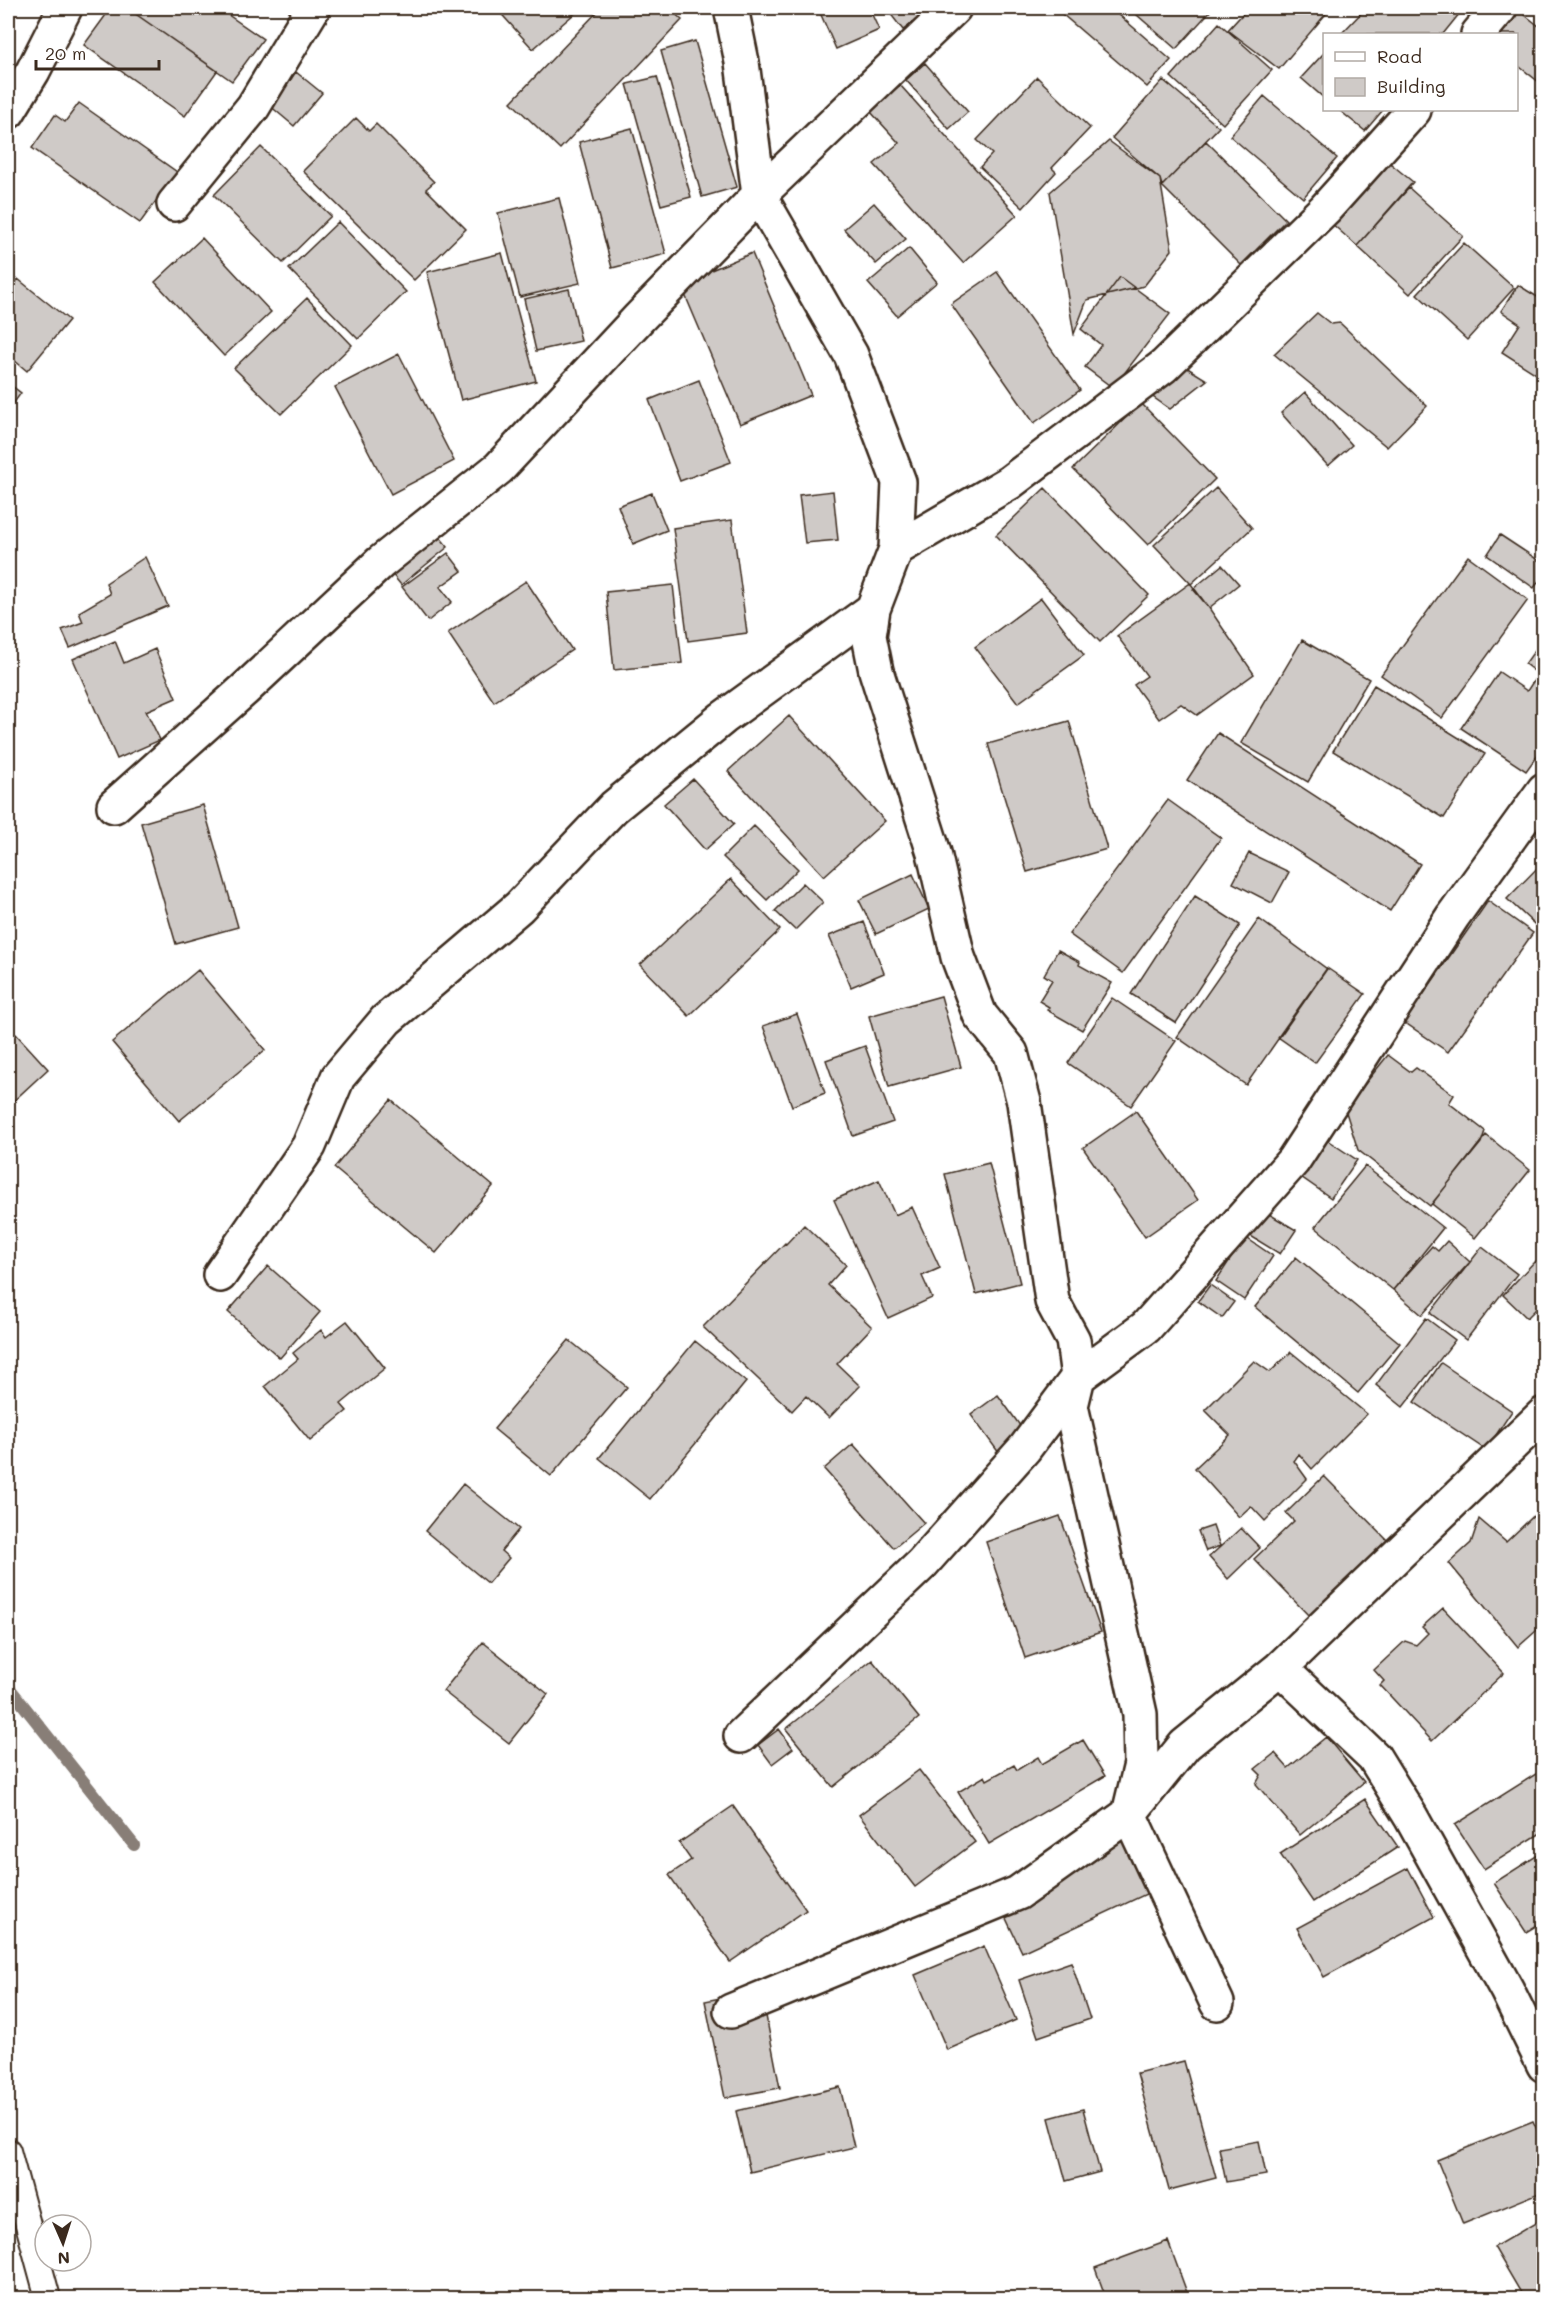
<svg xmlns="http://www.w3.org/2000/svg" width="1551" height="2306" font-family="Mali,sans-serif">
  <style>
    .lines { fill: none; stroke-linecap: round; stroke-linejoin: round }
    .stream { stroke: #887e77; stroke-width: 12 }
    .building { fill: #cfcac7; stroke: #3b2a1e; stroke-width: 1.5 }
    .lane-casing { stroke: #3b2a1e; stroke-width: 28 }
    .street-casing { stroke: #3b2a1e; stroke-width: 38 }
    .lane { stroke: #fff; stroke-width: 24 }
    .street { stroke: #fff; stroke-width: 33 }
  </style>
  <rect width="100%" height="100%" fill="#fff"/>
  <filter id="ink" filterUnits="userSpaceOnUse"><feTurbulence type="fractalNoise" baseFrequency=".0167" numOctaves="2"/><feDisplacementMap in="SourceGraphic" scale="12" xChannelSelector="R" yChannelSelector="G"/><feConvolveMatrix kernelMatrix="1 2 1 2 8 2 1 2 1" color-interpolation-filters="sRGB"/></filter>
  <g filter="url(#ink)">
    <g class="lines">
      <path class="stream" d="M8 1686 134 1845"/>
    </g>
    <path class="building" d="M111 8H127L217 71 185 116 84 45Z
      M127 8H218L263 39 232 81Z
      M496 8H581L533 49Z
      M601 8H669L682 20 560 149 511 102Z
      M818 8H869L879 30 836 49Z
      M886 8H933L903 30Z
      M1055 8H1111L1171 60 1147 87Z
      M1129 8H1213L1176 49Z
      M1248 8H1331L1279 69 1228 30Z
      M1366 8H1464L1443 34H1341Z
      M1511 8H1516L1544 30V86L1516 64V34H1489Z
      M1219 23 1272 70 1223 124 1171 77Z
      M695 41 737 187 702 197 661 51Z
      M1324 53V98L1301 78Z
      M925 63 968 112 949 129 906 80Z
      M296 72 322 93 294 126 269 105Z
      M657 77 691 197 661 205 627 84Z
      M1037 77 1090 128 1052 168 1056 172 1023 208 980 167 992 154 977 140Z
      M1163 80 1219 127 1162 186 1160 179 1112 138Z
      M900 85 1017 215 963 263 874 164 899 143 870 111Z
      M1264 96 1337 158 1303 198 1230 136Z
      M79 103 177 172 140 223 32 148 55 115 65 122Z
      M1339 110H1383L1365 131Z
      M356 118 369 131 376 124 434 182 426 189 466 229 414 280 303 171Z
      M632 128 666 254 612 268 579 142Z
      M1109 141 1160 179 1172 250 1144 286 1087 300 1074 334 1050 192Z
      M1206 141 1286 220 1241 265 1162 186Z
      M261 147 331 216 283 263 214 195Z
      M1385 159 1413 182 1357 246 1330 222Z
      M1409 188 1463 236 1410 294 1357 246Z
      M559 198 580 283 520 297 498 213Z
      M874 203 906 239 876 264 844 229Z
      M338 222 406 292 358 339 289 269Z
      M202 238 271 312 224 356 155 282Z
      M1464 243 1514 288 1467 340 1417 294Z
      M909 248 937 282 897 316 868 283Z
      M502 253 536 381 461 400 427 272Z
      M752 253 811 395 740 424 680 283Z
      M997 272 1080 390 1034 423 951 304Z
      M1120 277 1170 314 1113 388 1085 367 1101 345 1081 329Z
      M18 279 69 320 27 371 8 355V293Z
      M1518 285 1544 301V379L1502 352 1520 324 1501 311Z
      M569 289 581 341 536 351 524 299Z
      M307 298 352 345 281 414 234 368Z
      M1317 313 1331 324 1340 323 1427 406 1387 447 1274 354Z
      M399 354 454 461 391 494 335 387Z
      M1181 364 1207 380 1170 409 1147 393Z
      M699 380 731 462 680 481 649 400Z
      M8 383 21 393 8 411Z
      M1305 392 1352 445 1328 466 1281 413Z
      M1141 403 1215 479 1148 545 1073 469Z
      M1045 488 1149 595 1100 642 996 535Z
      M1216 488 1252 528 1191 584 1154 545Z
      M833 491 838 540 805 543 799 495Z
      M652 493 667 530 633 544 618 506Z
      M732 520 747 633 688 641 673 528Z
      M434 530 448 547 401 585 387 568Z
      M1500 535 1544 564V574L1534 588 1487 555Z
      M448 553 462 571 440 587 452 602 428 621 402 587Z
      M1468 556 1528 600 1442 718 1381 675Z
      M145 557 168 606 70 648 62 630 83 622 79 612 110 594 106 583Z
      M1222 565 1239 584 1209 608 1193 589Z
      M526 581 572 650 494 702 448 633Z
      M1189 584H1191L1209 608 1254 674 1197 715 1181 704 1159 719 1134 685 1147 676 1117 636Z
      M673 585 682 663 614 670 606 592Z
      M1041 598 1084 655 1018 703 975 647Z
      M1544 637V746L1526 771 1461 728 1499 672 1527 691 1538 674 1525 664Z
      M1302 640 1369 679 1308 782 1241 743Z
      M115 641 124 663 155 649 176 698 146 711 160 740 117 759 73 659Z
      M1374 685 1485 754 1444 818 1333 751Z
      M789 716 885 821 824 876 728 771Z
      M1069 721 1107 849 1027 872 988 744Z
      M1218 733 1420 864 1390 911 1187 780Z
      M693 779 734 824 705 850 664 804Z
      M1168 800 1221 838 1123 973 1069 934Z
      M203 805 238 927 176 944 141 823Z
      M754 826 798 869 767 900 723 857Z
      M1249 853 1289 872 1272 903 1233 883Z
      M1544 861V933L1507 899Z
      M913 874 929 909 876 934 859 900Z
      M731 879 780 930 689 1016 640 965Z
      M803 883 823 902 795 930 775 911Z
      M1195 896 1240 925 1176 1023 1131 994Z
      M1488 901 1533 933 1448 1052 1404 1022Z
      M1259 919 1327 969 1246 1085 1177 1037Z
      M864 922 884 973 851 987 829 936Z
      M1058 950 1080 962 1079 965 1112 983 1082 1030 1047 1010 1049 1007 1039 1001 1052 980 1044 975Z
      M1327 968 1365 994 1315 1063 1278 1037Z
      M198 970 265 1050 179 1121 112 1042Z
      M941 996 961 1067 889 1087 869 1016Z
      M1112 998 1176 1041 1131 1106 1068 1063Z
      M797 1014 825 1093 792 1106 763 1026Z
      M16 1034 48 1069 8 1106V1043Z
      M865 1046 893 1122 853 1136 826 1060Z
      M1388 1055 1411 1072 1416 1068 1454 1095 1449 1103 1485 1131 1481 1143 1430 1206 1358 1150 1345 1109Z
      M391 1100 493 1186 436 1253 334 1168Z
      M1136 1111 1198 1200 1145 1237 1083 1148Z
      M1486 1135 1530 1170 1475 1238 1432 1204Z
      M1327 1140 1357 1160 1331 1198 1301 1177Z
      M989 1163 1020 1283 976 1294 945 1174Z
      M1365 1166 1443 1228 1393 1290 1315 1227Z
      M879 1180 895 1215 912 1207 940 1268 922 1276 932 1298 888 1318 834 1200Z
      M1264 1211 1296 1230 1280 1254 1249 1235Z
      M804 1225 846 1265 828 1285 872 1327 837 1364 860 1386 829 1418 806 1396 792 1411 703 1327 785 1243 786 1244Z
      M1245 1237 1273 1256 1244 1300 1216 1281Z
      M1447 1241 1470 1262 1422 1315 1393 1290 1432 1246 1438 1251Z
      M1482 1247 1517 1274 1466 1340 1430 1313Z
      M1296 1257 1400 1343 1358 1393 1255 1307Z
      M1535 1261 1544 1269V1301L1527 1318 1503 1295Z
      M268 1266 320 1312 280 1358 228 1312Z
      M1210 1285 1234 1302 1222 1318 1198 1301Z
      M1426 1318 1455 1340 1403 1407 1376 1385Z
      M347 1321 385 1368 341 1404 347 1411 310 1441 265 1386 298 1359 293 1353 321 1330 326 1337Z
      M569 1340 627 1387 551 1476 494 1429Z
      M695 1341 746 1382 650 1499 599 1458Z
      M1291 1352 1367 1414 1312 1469 1299 1454 1294 1461 1307 1479 1265 1521 1251 1506 1239 1517 1195 1468 1230 1435 1205 1410 1254 1361 1270 1372Z
      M1441 1363 1512 1411 1486 1450 1414 1402Z
      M998 1395 1026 1434 999 1453 971 1415Z
      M853 1444 924 1523 894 1548 824 1469Z
      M1324 1476 1389 1542 1310 1617 1254 1559 1294 1521 1286 1513Z
      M463 1484 519 1529 501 1551 509 1558 488 1583 425 1531Z
      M1543 1507 1544 1624 1518 1647 1449 1563 1471 1543 1479 1519 1506 1542Z
      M1060 1516 1101 1632 1025 1658 986 1542Z
      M1213 1526 1220 1546 1206 1551 1198 1531Z
      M1241 1528 1260 1548 1228 1579 1209 1557Z
      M1443 1608 1504 1673 1432 1741 1380 1685 1384 1681 1374 1670 1405 1641 1416 1645 1428 1633 1422 1627Z
      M483 1642 548 1694 509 1743 443 1691Z
      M872 1660 919 1718 833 1787 786 1729Z
      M779 1729 793 1748 772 1764 758 1745Z
      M1326 1737 1364 1782 1300 1835 1256 1784 1261 1775 1255 1769 1275 1753 1288 1768Z
      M1083 1740 1105 1776 989 1844 958 1792 985 1776 987 1780 1014 1765 1017 1770 1038 1757 1042 1764Z
      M919 1770 975 1842 915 1887 859 1815Z
      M1539 1772 1544 1779V1831L1484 1869 1455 1825Z
      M1365 1799 1398 1847 1313 1902 1280 1854Z
      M733 1806 806 1910 730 1962 669 1875 691 1860 679 1843Z
      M1127 1826 1157 1889 1022 1952 992 1889Z
      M1544 1851V1921L1526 1932 1494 1883Z
      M1408 1868 1434 1917 1324 1977 1297 1928Z
      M984 1946 1016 2020 947 2050 915 1975Z
      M1071 1962 1090 2019 1038 2037 1019 1980Z
      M761 1990 780 2088 725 2098 705 2001Z
      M1184 2061 1216 2178 1169 2190 1137 2073Z
      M840 2087 854 2147 750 2172 736 2111Z
      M1083 2109 1100 2172 1066 2181 1049 2118Z
      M1533 2121 1544 2145V2191L1463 2224 1437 2160Z
      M1259 2141 1266 2175 1226 2182 1219 2148Z
      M1544 2218V2294L1536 2298H1524L1494 2247Z
      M1168 2241 1189 2298H1106L1095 2268Z"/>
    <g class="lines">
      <defs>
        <path id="lane" d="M8 2151 48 2298"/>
        <path id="street" d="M731 8 742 62 759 195 851 355 899 482 896 549 873 609 869 636 876 671 934 853 958 957 980 1015 1011 1053 1024 1102 1052 1301 1073 1340 1078 1377 1071 1406 1140 1714 1141 1764 1129 1814 1217 2003
          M1478 34 1500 8
          M8 112 33 71 65 8
          M174 204 253 107 313 8
          M896 549 1009 483 1164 366 1325 209 1414 110
          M114 806 244 690 381 562 499 468 639 318 759 195 954 8
          M220 1275 309 1146 338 1077 386 1020 519 907 614 807 723 718 873 609
          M1280 1668 1374 1757 1411 1817 1507 1990 1544 2065
          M741 1736 922 1564 1025 1448 1078 1377 1146 1327 1293 1161 1453 916 1544 790
          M731 2011 1018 1893 1129 1814 1185 1745 1280 1668 1544 1414"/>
      </defs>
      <use href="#lane" class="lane-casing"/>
      <use href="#street" class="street-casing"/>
      <use href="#lane" class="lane"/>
      <use href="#street" class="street"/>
    </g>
  </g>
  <rect width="1551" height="2306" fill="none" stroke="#fff" stroke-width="30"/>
  <rect x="15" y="15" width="1521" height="2276" fill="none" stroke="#3b2a1e" stroke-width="2" filter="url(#ink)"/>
  <rect x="1323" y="33" width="195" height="78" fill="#ffffff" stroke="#b1aaa5" stroke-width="1.5"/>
  <rect x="1335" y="52" width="30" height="9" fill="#ffffff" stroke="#b1aaa5" stroke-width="1.5"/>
  <text x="1377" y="63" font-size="18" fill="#3b2a1e">Road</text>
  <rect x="1335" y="78" width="30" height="18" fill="#cfcac7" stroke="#b1aaa5" stroke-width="1.5"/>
  <text x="1377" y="93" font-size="18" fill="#3b2a1e">Building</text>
  <g transform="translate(63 2243) rotate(177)"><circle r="28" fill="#ffffff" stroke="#b1aaa5" stroke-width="1.5"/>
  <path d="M0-4.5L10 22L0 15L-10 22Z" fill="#3b2a1e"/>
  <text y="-9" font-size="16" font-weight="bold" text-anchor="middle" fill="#3b2a1e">N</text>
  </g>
  <path d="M36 60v9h123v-9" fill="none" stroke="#3b2a1e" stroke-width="3"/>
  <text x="45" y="60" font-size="18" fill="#3b2a1e" stroke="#ffffff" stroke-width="4.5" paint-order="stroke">20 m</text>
</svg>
